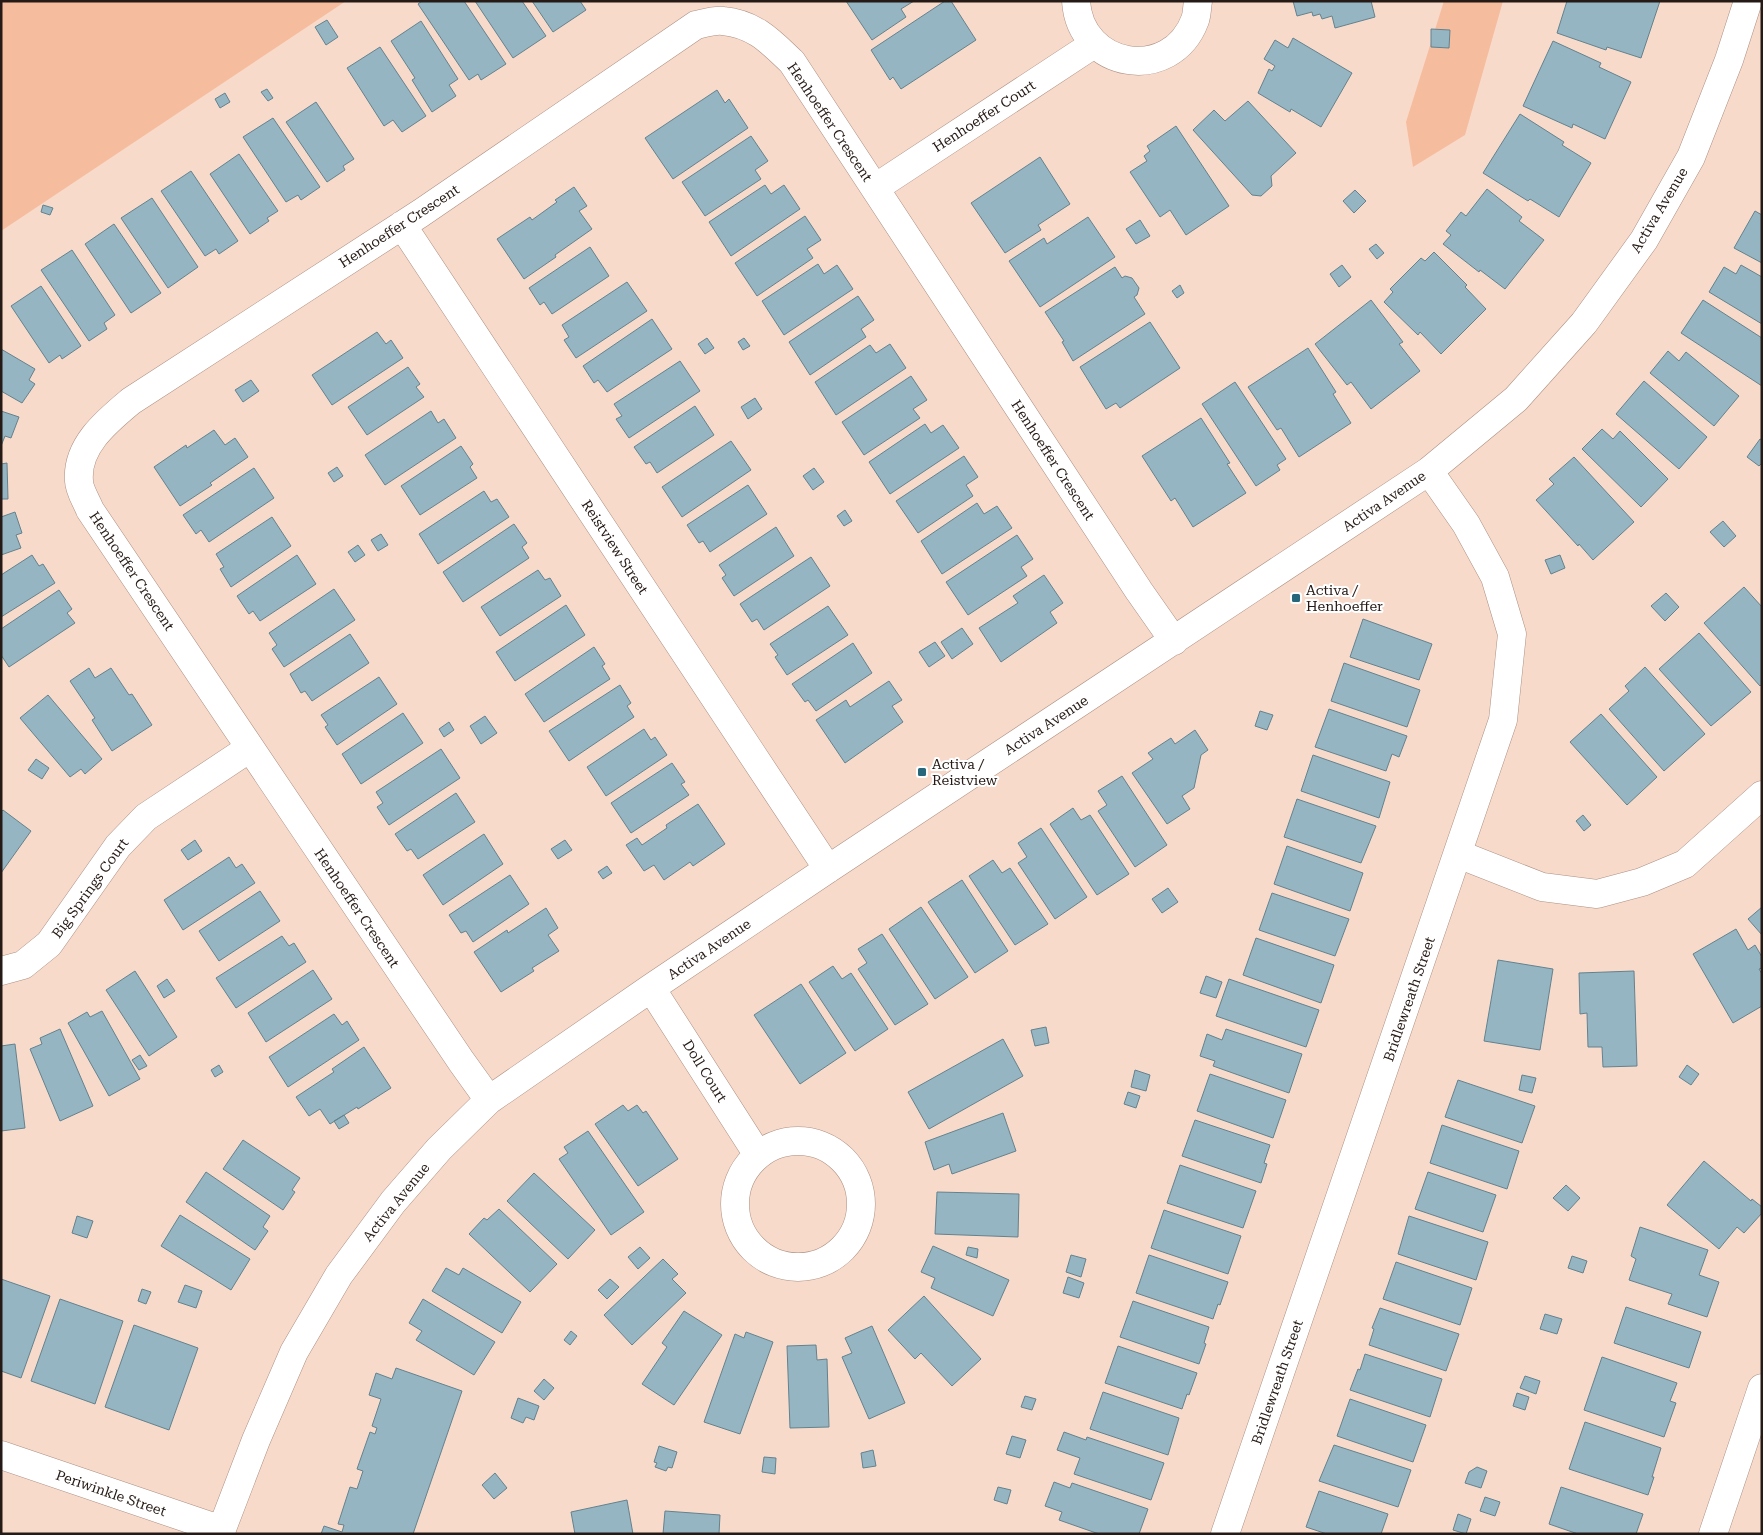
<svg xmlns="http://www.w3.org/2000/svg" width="1763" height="1535" font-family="'Roboto Serif',serif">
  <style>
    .green { fill: #f6bc9e }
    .building { fill: #94b5c1; stroke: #63828e }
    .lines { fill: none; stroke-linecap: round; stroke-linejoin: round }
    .minor-casing { stroke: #ac9082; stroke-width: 29 }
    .minor { stroke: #fff; stroke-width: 28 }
    .poi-dot { fill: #27677c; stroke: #fff; stroke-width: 2 }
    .labels { text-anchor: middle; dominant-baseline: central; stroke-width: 4; stroke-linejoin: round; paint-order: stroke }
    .street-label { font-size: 14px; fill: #251a15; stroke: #fff }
    .poi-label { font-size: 14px; fill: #251a15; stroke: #fff; text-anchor: start }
  </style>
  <rect width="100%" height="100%" fill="#f8dacb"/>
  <path class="green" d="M1 1H346L1 231Z
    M1444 1H1503L1465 135 1413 167 1406 122Z"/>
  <path class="building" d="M422 1H464L506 64 481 80 478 74 469 80 418 4Z
    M475 1H522L546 36 513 58Z
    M532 1H580L586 10 553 32Z
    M846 1H914L901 9 906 17 872 40Z
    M945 1H951L976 40 901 89 893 77 890 80 871 50Z
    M1293 1H1371L1375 17 1335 28 1332 16 1322 19 1320 14 1313 16 1312 12 1297 16Z
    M1567 1H1660L1641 58 1607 47 1606 50 1557 33Z
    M327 20 338 37 326 45 315 27Z
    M421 21 458 79 449 85 456 96 432 112 412 80 415 78 391 41Z
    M1431 29 1450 30 1449 48 1431 47Z
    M1293 38 1352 73 1321 127 1291 109 1290 112 1258 93 1269 69 1272 71 1275 66 1264 59 1275 40 1288 48Z
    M1553 41 1601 63 1599 67 1631 82 1605 139 1573 124 1572 128 1523 106Z
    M380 47 426 116 402 132 393 120 384 126 347 68Z
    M267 89 273 98 268 101 261 92Z
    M717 90 725 103 729 99 748 128 673 179 645 138Z
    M225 93 230 102 220 108 215 99Z
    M1248 101 1296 153 1271 176 1272 186 1261 196 1252 195 1193 130 1214 110 1225 121Z
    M316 102 354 159 343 166 345 170 327 182 286 122Z
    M1520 114 1564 142 1562 145 1591 163 1559 217 1530 199 1528 201 1483 173Z
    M273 118 320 187 301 200 298 195 286 202 243 137Z
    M1176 126 1229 206 1186 235 1170 210 1160 217 1130 172 1147 161 1144 156 1150 151 1147 146Z
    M751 136 768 161 755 170 761 179 705 216 682 182Z
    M239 154 278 211 267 218 269 221 250 234 210 174Z
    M1040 157 1070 204 1038 225 1041 230 1005 253 971 203Z
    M191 171 238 241 219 254 216 249 205 256 161 191Z
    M765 185 771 194 784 185 800 209 731 256 709 222Z
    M574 187 587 206 579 211 592 229 555 255 556 257 524 279 497 239 530 217 532 220 557 202 555 200Z
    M1487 189 1522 217 1519 221 1544 240 1505 289 1480 270 1479 272 1443 244 1451 235 1446 231 1461 212 1466 216Z
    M1355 190 1366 201 1354 213 1343 201Z
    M152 198 198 267 168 288 121 218Z
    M43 205 53 208 50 215 41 212Z
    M1755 211 1762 215V263L1734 248Z
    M805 216 821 240 807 249 813 258 757 296 735 263Z
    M1088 217 1115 257 1040 307 1009 261 1044 238 1047 244Z
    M1140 220 1150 236 1136 244 1126 229Z
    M114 224 161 293 131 313 85 244Z
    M1376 244 1384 253 1377 259 1369 249Z
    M590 247 609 276 552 314 544 302 540 305 529 288Z
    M72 250 115 315 104 323 107 329 89 341 41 270Z
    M1434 252 1467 285 1465 287 1486 309 1441 354 1420 332 1418 335 1384 302 1393 292 1390 289 1421 258 1425 261Z
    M818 264 824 274 837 265 853 289 784 335 762 301Z
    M1342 265 1351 277 1339 287 1330 274Z
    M1741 265 1762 277V324L1709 292 1724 267 1736 274Z
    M1115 267 1122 278 1125 276 1132 278 1139 288 1137 295 1134 297 1145 314 1073 361 1062 342 1064 341 1045 312Z
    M627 282 647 311 576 358 564 340 569 337 562 325Z
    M1180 285 1184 293 1177 298 1172 291Z
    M41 286 81 346 62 359 60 355 49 363 11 306Z
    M858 296 874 320 861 329 866 337 810 375 789 342Z
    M1371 300 1403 342 1399 344 1420 371 1371 409 1351 382 1347 385 1315 344Z
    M1703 300 1762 338V386L1681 333Z
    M652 319 672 349 607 392 598 380 594 383 583 366Z
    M1150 322 1180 368 1120 408 1116 403 1106 409 1080 367Z
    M377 332 386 344 391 340 403 358 332 405 312 375Z
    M707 338 714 348 705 354 698 344Z
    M744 338 750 346 743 350 738 342Z
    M890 344 906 368 836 415 815 382 870 345 876 353Z
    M1308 348 1336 392 1333 394 1351 423 1299 457 1281 428 1277 430 1248 387Z
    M1 349 35 369 29 380 35 384 22 403 1 391Z
    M1668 351 1679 361 1686 352 1739 396 1714 426 1650 373Z
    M680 361 700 391 629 438 616 419 622 416 614 404Z
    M408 367 420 384 416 387 424 397 367 435 348 407Z
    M911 376 927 400 913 409 920 418 864 455 842 422Z
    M251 380 259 391 243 402 235 390Z
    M1644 381 1707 437 1679 469 1616 414Z
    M1235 382 1286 459 1277 465 1280 470 1256 486 1202 404Z
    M755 398 762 409 748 419 741 407Z
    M695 406 714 435 657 473 650 462 646 464 634 447Z
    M1 411 19 417 11 438 5 436 1 446Z
    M431 411 438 423 444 419 456 438 385 485 365 455Z
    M1201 418 1230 463 1227 464 1246 493 1193 527 1175 498 1171 501 1142 456Z
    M925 424 931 433 943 425 959 448 890 494 869 462Z
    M1602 429 1613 439 1620 431 1668 479 1641 507 1582 449Z
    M214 430 225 445 235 438 248 457 210 483 212 485 180 506 154 467 186 445 187 448Z
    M1760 439 1762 440V463L1759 466 1747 457Z
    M731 441 751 470 682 517 662 487Z
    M461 446 473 464 470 467 477 478 420 515 401 486Z
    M964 456 978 477 966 485 973 496 918 533 896 501Z
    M1574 457 1634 522 1593 560 1579 544 1578 546 1536 500 1554 484 1549 479Z
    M7 463 8 499H1V464Z
    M337 467 343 476 334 482 328 473Z
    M254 468 274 498 209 542 201 530 196 534 183 515Z
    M814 468 824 482 813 490 803 476Z
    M748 485 767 514 710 552 703 541 699 543 687 525Z
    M484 491 491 502 497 499 509 517 438 564 419 534Z
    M977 503 984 514 997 506 1012 528 942 574 921 541Z
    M845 510 852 521 844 526 837 516Z
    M15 512 22 533 16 535 21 548 1 555V517Z
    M272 517 291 546 231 587 220 569 224 567 216 554Z
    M1723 521 1736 536 1724 547 1710 532Z
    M514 524 527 543 522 547 529 558 463 602 443 572Z
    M776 527 794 556 734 596 722 578 726 575 719 565Z
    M381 534 388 545 378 551 371 540Z
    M1017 535 1033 559 1021 567 1027 576 968 615 946 582Z
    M358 545 365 555 355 562 348 552Z
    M32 555 39 566 43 564 55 583 1 617V575Z
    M297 555 316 584 260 621 253 611 249 614 237 596Z
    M1560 555 1565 568 1551 574 1545 560Z
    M811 557 830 586 764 630 757 619 752 622 740 604Z
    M538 570 545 580 550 578 561 596 500 636 481 607Z
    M1044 575 1063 603 1050 612 1057 623 1001 662 979 628 1018 603 1013 596Z
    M1744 587 1762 607V684L1760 686 1704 623Z
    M334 589 355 620 284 667 272 649 277 645 269 633Z
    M59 590 72 609 67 613 75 623 9 667 1 655V629Z
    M1666 593 1679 607 1665 621 1651 606Z
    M566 605 585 635 515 681 496 652Z
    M828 606 848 635 787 675 775 657 778 655 770 644Z
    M1363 619 1432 644 1419 680 1350 657Z
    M962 628 973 644 952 659 941 642Z
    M1699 633 1751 692 1711 726 1659 669Z
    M350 634 369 663 312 701 305 691 301 693 290 674Z
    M935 642 945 656 929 667 919 652Z
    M853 643 872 673 816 711 808 700 805 702 792 684Z
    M594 647 605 664 602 666 610 679 544 722 525 694Z
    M1344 663 1420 690 1407 727 1331 701Z
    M1645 667 1705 734 1664 771 1609 709 1629 691 1625 686Z
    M89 668 95 678 111 668 129 695 132 694 152 725 112 751 92 720 95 718 70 681Z
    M379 677 397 704 337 745 325 727 328 725 321 715Z
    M889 681 902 700 892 706 903 722 845 763 816 720 846 700 850 707Z
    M620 685 631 703 627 706 634 717 569 761 549 731Z
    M48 695 102 759 85 774 81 769 70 777 20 718Z
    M1329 709 1407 736 1399 757 1392 754 1386 771 1315 747Z
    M1260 711 1273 715 1267 730 1255 726Z
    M403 713 423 743 361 784 342 754Z
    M1601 714 1657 777 1627 805 1570 742Z
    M485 716 497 733 481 744 470 726Z
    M449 722 454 730 444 737 439 729Z
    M644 729 651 740 655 737 667 755 606 796 587 767Z
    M1195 730 1208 750 1201 755 1194 788 1182 796 1190 809 1167 824 1132 773 1153 759 1148 753 1171 738 1175 744Z
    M441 749 460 778 389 825 377 807 383 803 376 792Z
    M1313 755 1390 782 1379 818 1301 791Z
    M36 759 49 768 42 779 28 770Z
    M672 763 685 782 681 784 689 795 631 833 611 803Z
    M1122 776 1167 845 1135 867 1098 811 1107 805 1098 791Z
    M456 793 475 822 418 859 411 849 407 851 395 834Z
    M1297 799 1376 826 1361 863 1284 837Z
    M698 804 725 844 693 866 690 862 664 880 654 865 644 871 626 845 637 838 642 845 667 828 666 825Z
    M1073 808 1081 820 1090 815 1129 874 1097 895 1050 824Z
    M3 810 31 831 1 873V812Z
    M1583 815 1591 825 1584 831 1576 821Z
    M1041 828 1087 897 1055 919 1018 863 1027 857 1018 843Z
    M484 834 503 864 443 905 423 875Z
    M195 840 202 851 188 860 181 850Z
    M565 840 572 850 558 859 551 849Z
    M1287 846 1363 873 1350 911 1274 884Z
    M229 857 236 868 242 864 255 883 183 930 164 900Z
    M993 860 1002 873 1010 868 1048 924 1015 945 969 876Z
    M607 866 612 873 603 879 598 872Z
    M510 875 529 904 473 942 466 931 461 933 449 915Z
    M962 880 1008 951 975 973 928 902Z
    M1168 888 1178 902 1162 913 1152 899Z
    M260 891 280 921 219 961 199 931Z
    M1272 893 1349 919 1335 956 1259 930Z
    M921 907 968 977 935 999 889 929Z
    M1762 907V935L1748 919Z
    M546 908 558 928 548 935 559 951 532 968 534 971 501 992 474 952 507 930 508 933Z
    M1736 929 1748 950 1755 945 1762 957V968L1759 969 1762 974V1006L1733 1023 1693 954Z
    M882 934 928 1004 895 1025 858 969 867 963 858 949Z
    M282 936 289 946 294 943 306 962 236 1008 216 978Z
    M1256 938 1334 965 1321 1003 1243 975Z
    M1498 960 1553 969 1540 1050 1484 1041Z
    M833 966 842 979 851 973 888 1029 855 1051 809 982Z
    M313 970 332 999 266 1042 248 1013Z
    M135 971 177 1037 149 1056 106 990Z
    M1634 971 1637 1066 1603 1067 1602 1047H1588L1587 1013 1580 1014 1579 973Z
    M1206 976 1222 982 1216 998 1200 993Z
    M167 979 175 991 164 998 157 986Z
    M1229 979 1319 1010 1306 1047 1216 1016Z
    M801 984 846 1053 800 1084 754 1015Z
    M102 1011 140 1079 109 1096 68 1023 87 1012 90 1017Z
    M334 1014 342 1025 347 1021 359 1040 288 1087 269 1057Z
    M1046 1027 1049 1043 1035 1046 1031 1030Z
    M60 1029 93 1106 60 1121 30 1049 42 1044 40 1038Z
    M1226 1029 1302 1054 1289 1093 1213 1066 1215 1061 1200 1056 1207 1034 1222 1040Z
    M1003 1039 1023 1076 929 1129 908 1092Z
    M15 1044 25 1128 1 1131V1046Z
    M364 1047 391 1088 358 1109 357 1107 330 1124 320 1109 309 1116 296 1097 334 1072 332 1069Z
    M140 1055 147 1066 139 1070 132 1060Z
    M219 1065 223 1072 215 1077 211 1070Z
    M1687 1065 1699 1074 1691 1085 1679 1077Z
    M1135 1070 1150 1075 1146 1091 1131 1087Z
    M1210 1074 1286 1100 1273 1138 1197 1111Z
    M1522 1075 1536 1078 1532 1093 1519 1090Z
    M1458 1080 1535 1106 1522 1143 1445 1117Z
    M1128 1092 1140 1096 1136 1108 1124 1104Z
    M623 1105 628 1111 637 1105 643 1113 646 1111 678 1159 638 1186 595 1124Z
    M1003 1113 1016 1151 952 1174 949 1164 934 1170 925 1142Z
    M344 1115 349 1123 339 1129 334 1121Z
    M1195 1120 1270 1145 1264 1163 1267 1164 1261 1183 1182 1156Z
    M1442 1125 1519 1151 1507 1189 1430 1163Z
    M588 1131 644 1212 611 1235 559 1159 568 1153 564 1147Z
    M243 1140 300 1178 292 1190 295 1192 283 1210 223 1169Z
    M1704 1161 1751 1201 1752 1199 1762 1207V1213L1744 1233 1737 1227 1719 1249 1667 1205Z
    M1180 1165 1256 1191 1243 1228 1167 1203Z
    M206 1172 270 1216 263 1227 268 1231 255 1250 186 1202Z
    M1428 1172 1496 1195 1483 1232 1415 1209Z
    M534 1173 595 1230 568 1259 507 1201Z
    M1566 1185 1580 1198 1568 1211 1553 1198Z
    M937 1192 1019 1194 1018 1237 935 1234Z
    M499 1209 557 1264 530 1292 469 1234 484 1218 487 1220Z
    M1164 1210 1241 1236 1228 1274 1151 1248Z
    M180 1215 250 1259 231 1290 161 1246Z
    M77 1216 93 1221 87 1238 72 1233Z
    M1409 1216 1488 1242 1476 1280 1398 1254Z
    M1640 1227 1708 1250 1699 1275 1719 1282 1707 1317 1668 1304 1672 1294 1629 1280 1636 1259 1631 1256Z
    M933 1246 1009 1280 993 1316 931 1288 935 1278 921 1272Z
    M640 1247 650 1258 638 1269 628 1257Z
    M968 1247 978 1249 977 1258 966 1255Z
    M1071 1255 1086 1259 1081 1277 1066 1272Z
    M1149 1255 1228 1282 1220 1305 1218 1304 1213 1319 1136 1293Z
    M1572 1256 1587 1261 1583 1273 1568 1268Z
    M663 1259 678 1274 672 1279 686 1293 632 1345 604 1315Z
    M1396 1262 1472 1288 1460 1325 1383 1299Z
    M446 1268 459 1275 463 1268 521 1302 502 1333 432 1291Z
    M1068 1277 1084 1283 1079 1298 1063 1293Z
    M1 1279 50 1296 21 1378 1 1371Z
    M610 1279 619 1287 607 1299 598 1290Z
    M185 1285 202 1291 196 1308 178 1302Z
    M142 1289 151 1292 146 1304 138 1301Z
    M924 1296 981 1359 952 1386 921 1353 915 1359 888 1330Z
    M60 1299 123 1321 95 1404 31 1381Z
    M423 1299 495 1342 474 1375 416 1340 422 1331 409 1323Z
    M1133 1301 1209 1327 1204 1343 1206 1344 1199 1364 1120 1337Z
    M1626 1307 1701 1332 1689 1368 1614 1343Z
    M1380 1308 1459 1334 1446 1371 1369 1345 1374 1329 1372 1328Z
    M684 1311 722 1335 674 1405 642 1384 667 1347 662 1343Z
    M1545 1314 1562 1319 1557 1334 1540 1329Z
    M134 1325 198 1348 169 1430 105 1407Z
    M872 1326 905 1403 869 1419 842 1357 852 1353 845 1338Z
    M571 1331 577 1336 570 1345 564 1340Z
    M746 1332 773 1342 740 1434 704 1422 735 1334 744 1338Z
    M816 1345 817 1360 827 1359 829 1427 790 1428 787 1346Z
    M1118 1346 1197 1373 1189 1395 1187 1394 1182 1409 1105 1383Z
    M1365 1354 1442 1379 1430 1417 1350 1390 1358 1369 1360 1370Z
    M1602 1357 1677 1383 1670 1401 1676 1403 1664 1437 1584 1410Z
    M396 1368 462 1391 413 1534H321L324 1526 342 1532 344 1525 338 1524 350 1487 357 1489 363 1471 357 1469 370 1432 375 1434 377 1428 372 1426 381 1399 369 1395 376 1373 392 1379Z
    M1525 1376 1540 1381 1536 1394 1520 1388Z
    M544 1379 554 1388 544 1400 534 1391Z
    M1103 1392 1179 1418 1168 1455 1090 1429Z
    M1517 1393 1529 1397 1525 1410 1513 1406Z
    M1025 1396 1036 1399 1032 1410 1021 1407Z
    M518 1398 539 1406 534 1420 526 1417 523 1423 511 1418Z
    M1350 1399 1426 1425 1413 1462 1337 1436Z
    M1585 1422 1661 1448 1652 1477H1654L1648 1495 1569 1469Z
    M1064 1432 1086 1440 1087 1437 1164 1463 1151 1500 1074 1474 1080 1458 1057 1450Z
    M1012 1436 1026 1440 1020 1458 1006 1454Z
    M1334 1445 1411 1470 1398 1507 1319 1481Z
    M659 1446 677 1452 672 1468 668 1467 666 1471 655 1467 657 1463 654 1462Z
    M873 1450 876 1466 863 1468 861 1453Z
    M764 1457 776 1458 775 1474 762 1472Z
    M1477 1467 1487 1471 1481 1488 1465 1483 1469 1472Z
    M495 1473 507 1488 494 1499 482 1485Z
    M1054 1482 1070 1488 1072 1483 1148 1509 1139 1534H1099L1059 1520 1062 1512 1045 1506Z
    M998 1487 1011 1490 1007 1504 994 1500Z
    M1561 1487 1643 1514 1636 1534H1578L1549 1524Z
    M1319 1491 1388 1514 1381 1534H1327L1306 1527Z
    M1485 1497 1500 1502 1495 1516 1480 1511Z
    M627 1500 633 1534H575L571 1512Z
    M665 1511 720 1515 719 1534H663Z
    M1458 1514 1471 1519 1466 1534 1453 1530Z"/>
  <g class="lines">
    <defs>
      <path id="minor" d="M1076 1C1080 69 1171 84 1195 20 1197 15 1197 7 1198 1
        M875 188 1094 44
        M402 225 828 869
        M1458 854 1542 887 1597 894 1642 882 1685 864 1762 795
        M1 971 23 965 49 944 118 846 146 817 250 748
        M651 988 758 1155
        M489 1100 461 1061 90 510C87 502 79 490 79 481 76 446 107 421 131 401L421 213 696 25C705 23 715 20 723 21 755 24 771 42 792 62L1139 591 1174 641
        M735 1204a63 63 0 1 1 126 0a63 63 0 1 1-126 0Z
        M1 1455 222 1530
        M220 1534 256 1440 294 1352 339 1275 393 1202 439 1149 489 1100 651 988 828 869 1429 471 1516 399 1584 323 1644 240 1691 157 1729 60 1748 1
        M1225 1534 1503 720 1512 634 1495 577 1466 524 1429 471
        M1713 1534 1762 1388"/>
    </defs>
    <use href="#minor" class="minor-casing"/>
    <use href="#minor" class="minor"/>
  </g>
  <g class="poi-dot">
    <rect x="1291" y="593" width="10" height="10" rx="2.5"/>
    <rect x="917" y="767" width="10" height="10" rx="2.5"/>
  </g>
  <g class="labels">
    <g class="street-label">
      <text transform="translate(984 116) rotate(-33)">Henhoeffer Court</text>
      <text transform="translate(830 122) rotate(56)">Henhoeffer Crescent</text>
      <text transform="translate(1659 210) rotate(-59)">Activa Avenue</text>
      <text transform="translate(399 226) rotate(-33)">Henhoeffer Crescent</text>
      <text transform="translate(1053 460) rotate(57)">Henhoeffer Crescent</text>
      <text transform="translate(1384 501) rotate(-34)">Activa Avenue</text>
      <text transform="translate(615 547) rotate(57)">Reistview Street</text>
      <text transform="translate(132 571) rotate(56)">Henhoeffer Crescent</text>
      <text transform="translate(1046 725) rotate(-33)">Activa Avenue</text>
      <text transform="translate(90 888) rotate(-54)">Big Springs Court</text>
      <text transform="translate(357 908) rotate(56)">Henhoeffer Crescent</text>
      <text transform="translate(709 949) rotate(-34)">Activa Avenue</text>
      <text transform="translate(1409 999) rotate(-71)">Bridlewreath Street</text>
      <text transform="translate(705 1071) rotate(58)">Doll Court</text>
      <text transform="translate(396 1202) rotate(-51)">Activa Avenue</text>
      <text transform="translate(1277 1382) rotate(-71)">Bridlewreath Street</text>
      <text transform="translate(111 1493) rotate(19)">Periwinkle Street</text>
    </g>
    <g class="poi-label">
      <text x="1306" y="590">Activa /<tspan x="1306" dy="16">Henhoeffer</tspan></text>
      <text x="932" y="764">Activa /<tspan x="932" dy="16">Reistview</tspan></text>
    </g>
  </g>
  <rect width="1763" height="1535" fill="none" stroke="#251a15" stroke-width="5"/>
</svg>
